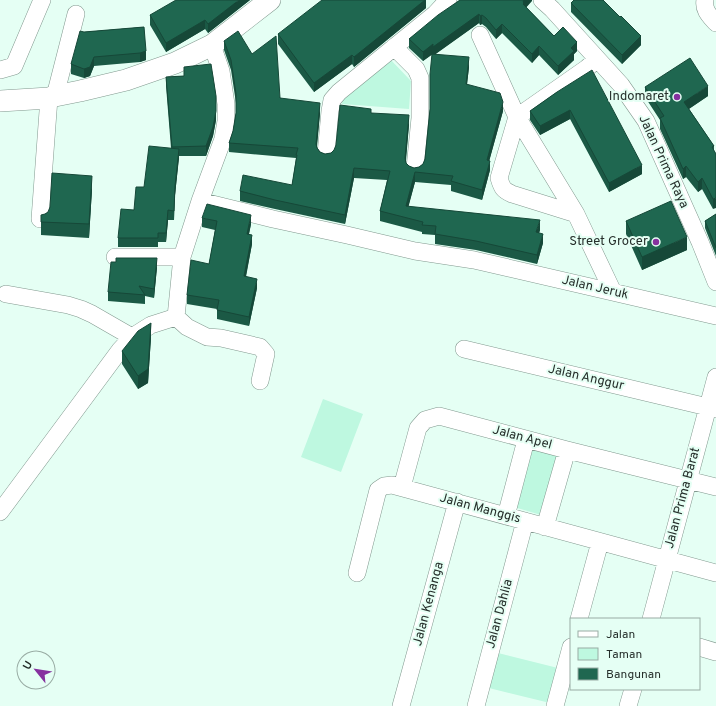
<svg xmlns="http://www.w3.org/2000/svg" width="716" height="706" font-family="Overpass,sans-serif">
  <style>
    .green { fill: #bef8e0 }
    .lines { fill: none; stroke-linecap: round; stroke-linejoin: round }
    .minor-casing { stroke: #82998f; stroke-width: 18 }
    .tertiary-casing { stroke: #82998f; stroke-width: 22 }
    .minor { stroke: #fff; stroke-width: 17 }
    .tertiary { stroke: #fff; stroke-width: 21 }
    .wall { fill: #1b5945 }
    .shaded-wall { fill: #164838 }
    .building { fill: #1f6750; stroke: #164838 }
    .poi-dot { fill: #86319f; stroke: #e5fff4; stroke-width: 1.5 }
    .labels { text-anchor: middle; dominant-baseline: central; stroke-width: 4; stroke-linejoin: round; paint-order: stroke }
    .poi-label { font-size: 13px; fill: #262f2b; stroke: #e5fff4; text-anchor: end }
    .street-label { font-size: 13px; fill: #262f2b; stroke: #e5fff4 }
  </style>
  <rect width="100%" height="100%" fill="#e5fff4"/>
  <path class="green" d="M389 58 411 81 409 109 342 104 344 90Z
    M323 399 363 414 341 472 301 457Z
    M531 446 558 454 541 515 514 507Z
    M498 653 558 668 550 703 489 688Z"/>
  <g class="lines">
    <defs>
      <path id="minor" d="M542 0 552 9 621 85 646 121 700 242 716 282
        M705 0C703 10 710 16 716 23
        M480 35 517 117 576 214 613 292
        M394 47 416 69 420 78V118L415 168
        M0 70 14 66 42 0
        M55 96 76 14
        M326 154 330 111 332 100 339 92 435 14 448 0
        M200 201 273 219 347 235 415 251 474 260 716 316
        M576 214 512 194C503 190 502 188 499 178L517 117 587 68 597 59
        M40 219 49 98
        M115 257H182
        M6 294 68 305 81 309 92 314 132 337
        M176 317 187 327 207 337 221 338 260 347 266 354 260 381
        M464 349 716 409
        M402 487 418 428 425 420 439 416 567 450 716 487
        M0 512 120 350 132 337 151 325 176 317 182 257 200 201 223 139 226 121V104L221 71 212 45
        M506 516 526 440
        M545 527 567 450
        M357 573 378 490 384 486 392 485 716 573
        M579 619 600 542
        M651 619 716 377
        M699 647 716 652
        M401 706 457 502
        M476 706 525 521
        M555 706 571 647
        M628 706 633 689"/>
      <path id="tertiary" d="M0 101 49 98 55 96 80 91 126 80 175 63 212 45 270 0"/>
    </defs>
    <use href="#minor" class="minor-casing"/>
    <use href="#tertiary" class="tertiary-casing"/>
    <use href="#minor" class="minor"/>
    <use href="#tertiary" class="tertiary"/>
  </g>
  <path class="wall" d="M250 0 208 33 205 29 166 52 150 25V15Z
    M426 0V8L354 67 352 64 314 92 278 44V34Z
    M460 0H532L526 7 554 36 577 51 574 54V60L558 75 539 55 532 63 502 33 496 39 486 27 482 24 480 25 479 23 435 54 469 67 467 84 503 111 489 161 490 170 482 200 451 191V185L415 182 408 207 540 230 539 233 543 243 537 264 476 250 435 244V235L422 234V232L380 221V211L387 180 354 178 345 224 275 209 240 201V191L292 185 296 158 229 152V143L233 131 236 113V103L231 70 224 50V41L252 54 280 98 320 113 317 147 320 152 325 154 331 153 371 113 409 124 406 161V163L409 166 414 168 419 167 423 164 425 159 430 109 432 54 423 61 409 48V39Z
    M571 3 641 45 622 64 571 12Z
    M144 27 146 60 140 62 94 66 90 76 84 78 71 74V64L84 32Z
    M184 67 216 120 213 136 206 156H179L175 195 174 220H168L166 242H158V247H118V238L134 210 144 187 171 148 166 86V77L184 76Z
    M645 87 708 96 689 109 714 146 713 209 702 189 698 192 686 177 683 179 660 129V120L645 97Z
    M557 92 642 174 609 192 570 119 540 135 530 120V111Z
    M92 189 89 238 41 235V222L45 214Z
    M716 214V256L705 228V221Z
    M202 218 251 224 249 234 252 244 246 277 257 288 249 326 217 319V309L187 304V295L209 264 215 230 202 227Z
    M626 221 687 250 642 270 626 234Z
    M157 267 154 298 145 296V304L108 301V292Z
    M151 337 148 383 138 389 122 364V351Z"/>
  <path class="shaded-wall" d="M239 0H250L208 33V24Z
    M425 0H426V8L354 67V57Z
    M524 0H532V1L524 10 523 2Z
    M479 14V23L433 56V54L423 61V52L433 44Z
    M482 15V24L480 25V16Z
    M205 20V29L166 52V43Z
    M502 24V33L496 39V30Z
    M641 36V45L622 64V55Z
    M577 42V51L574 54V60L558 75V66L571 48Z
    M539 46V55L532 63V54Z
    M146 51V60L140 62V53Z
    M352 55V64L314 92V83Z
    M94 57V66L90 76 84 78V69Z
    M469 57V67L466 93V84Z
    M708 86V96L684 112V102Z
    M503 102V111L487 169V160Z
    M320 103V113L316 153V144Z
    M570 110V119L540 135V126Z
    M216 111V120L213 136 206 156V146Z
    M409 115V124L405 167V158Z
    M179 149V158L175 195 174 220 175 186Z
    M490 161V170L482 200V190Z
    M642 165V174L609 192V183Z
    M686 166V177L683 179V169Z
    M354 168V178L345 224V215Z
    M415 172V182L406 216V206Z
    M92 176V189L89 238V224Z
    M702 178V189L698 192V182Z
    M716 198V208L713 209V199Z
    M168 210V220L166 242V233Z
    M251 215V224L247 243V234Z
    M540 220V230L536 241V232Z
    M543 234V243L537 264V255Z
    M252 235V244L244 285V276Z
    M687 237V250L642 270V257Z
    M157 258V267L154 298V289Z
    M257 279V288L249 326V317Z
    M151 323V337L148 383 138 389V376Z"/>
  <path class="building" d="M176 0H239L208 24 205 20 166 43 150 15Z
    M322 0H425L354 57 352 55 314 83 278 34Z
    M460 0H524L523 2 524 3 523 4 554 36 563 27 577 42 571 48 574 51 558 66 539 46 532 54 502 24 496 30 486 18 482 15 480 16 479 14 433 47V44L423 52 409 39 438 15Z
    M574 0H603L620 17 621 16 641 36 622 55 571 3Z
    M144 27 146 51 140 53 94 57 90 67 84 69 71 64 80 31 84 32Z
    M238 31 252 54 276 36 280 98 320 103 316 144 317 148 320 152 325 154 331 153 334 150 336 145 340 105 371 109V113L409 115 405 158 406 163 409 166 414 168 419 167 423 164 425 159 430 109V74L432 54 469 57 466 84 500 93 503 102 487 160 490 161 482 190 451 181 453 176 415 172 406 206 540 220 536 232 543 234 537 255 476 241 435 234 436 226 422 225 423 222 380 211 390 171 354 168 345 215 275 200 240 191 243 175 292 185 297 155H296L298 148 229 143 233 131 236 113V94L231 60 224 41Z
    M690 58 708 86 684 102 714 146 712 147 716 154V198L713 199 702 178 698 182 686 166 683 169 660 118 664 116 645 87Z
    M211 64 216 96V111L213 127 206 146 172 147 166 77 184 76V67Z
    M592 70 642 165 609 183 570 110 540 126 530 111 557 92Z
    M149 146 179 149 175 186 174 211 168 210 166 233H158V238H118L121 209 134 210 136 187H144Z
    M52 173 92 176 89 224 41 222V215L45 214 48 212 50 207Z
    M671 201 687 237 642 257 626 221Z
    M207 204 251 215 247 234 252 235 244 276 257 279 249 317 217 310 219 300 187 295 191 260 209 264 217 221 202 218Z
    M716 214V248L705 221Z
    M116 258H157L154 289 139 286 145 295 108 292 111 262H116Z
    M151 323 148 369 138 376 122 351 138 331Z"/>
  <g class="poi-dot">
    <circle cx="677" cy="97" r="4"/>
    <circle cx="656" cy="242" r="4"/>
  </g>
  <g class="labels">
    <g class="poi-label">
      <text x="669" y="97">Indomaret</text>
      <text x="648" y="242">Street Grocer</text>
    </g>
    <g class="street-label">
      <text transform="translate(663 162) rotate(65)">Jalan Prima Raya</text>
      <text transform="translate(595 288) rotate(13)">Jalan Jeruk</text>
      <text transform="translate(586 378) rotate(13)">Jalan Anggur</text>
      <text transform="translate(522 438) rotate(15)">Jalan Apel</text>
      <text transform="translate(683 498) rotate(-75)">Jalan Prima Barat</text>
      <text transform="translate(480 509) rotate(15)">Jalan Manggis</text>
      <text transform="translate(429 604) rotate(-75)">Jalan Kenanga</text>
      <text transform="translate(500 614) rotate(-75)">Jalan Dahlia</text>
    </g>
  </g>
  <rect x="570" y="618" width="130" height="72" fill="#e5fff4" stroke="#99aca4"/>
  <rect x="578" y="631" width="20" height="6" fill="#ffffff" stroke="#99aca4"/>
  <text x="606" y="638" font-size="12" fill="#262f2b">Jalan</text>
  <rect x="578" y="648" width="20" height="12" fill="#bef8e0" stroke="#99aca4"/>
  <text x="606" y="658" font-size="12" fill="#262f2b">Taman</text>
  <rect x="578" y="668" width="20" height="12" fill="#1f6750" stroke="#99aca4"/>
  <text x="606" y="678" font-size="12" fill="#262f2b">Bangunan</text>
  <g transform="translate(36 670) rotate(300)"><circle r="19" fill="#e5fff4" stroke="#99aca4"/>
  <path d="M0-3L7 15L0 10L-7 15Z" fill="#86319f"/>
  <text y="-6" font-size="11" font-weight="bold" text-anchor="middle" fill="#262f2b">U</text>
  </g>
</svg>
